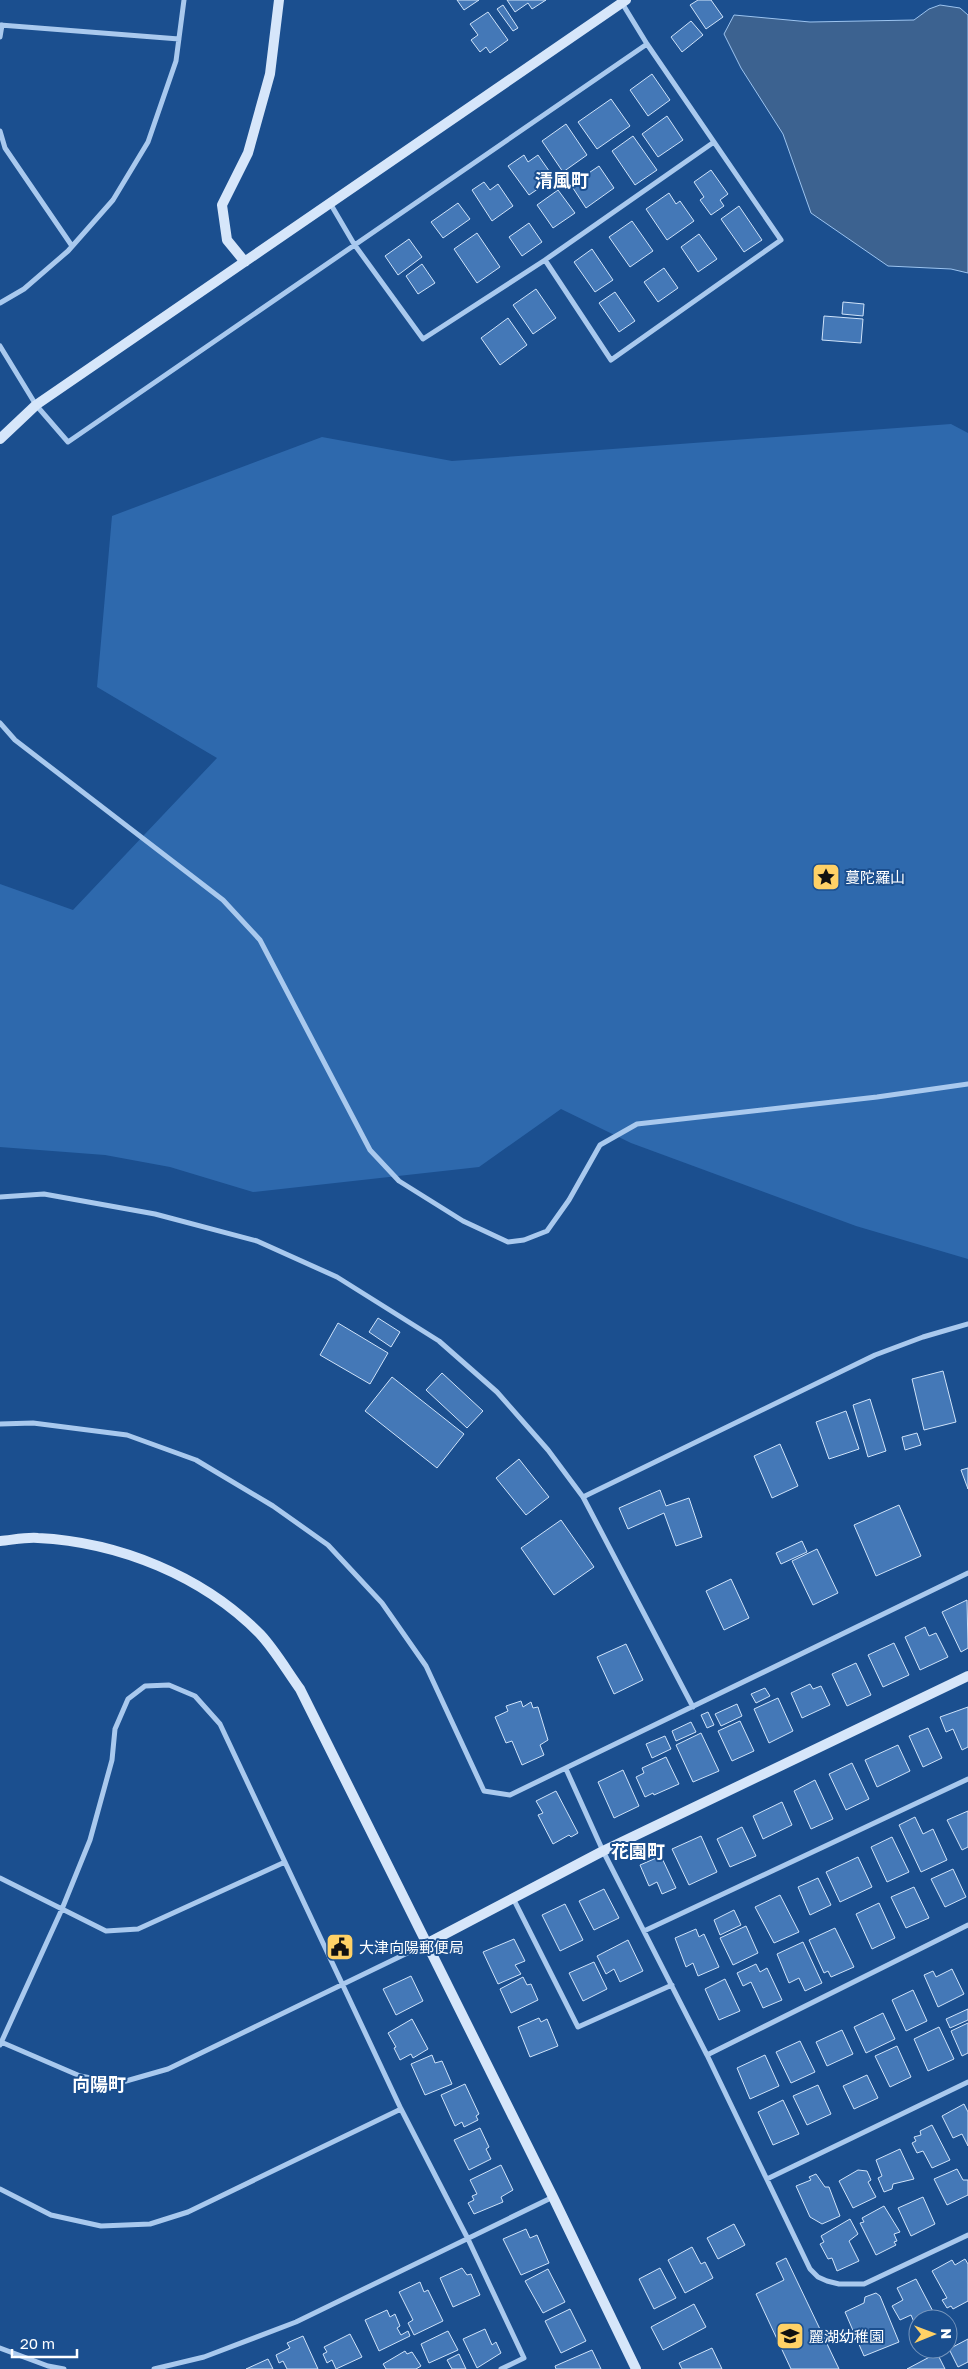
<svg xmlns="http://www.w3.org/2000/svg" width="968" height="2369" font-family="'Golos Text','Noto Sans JP',sans-serif">
  <style>
    .green { fill: #2e69ad }
    .water { fill: #3c6290; stroke: #9cc4f0 }
    .building { fill: #4478b7; stroke: #cfe3fa }
    .lines { fill: none; stroke-linecap: round; stroke-linejoin: round }
    .street { stroke: #a9c9ee; stroke-width: 5 }
    .secondary { stroke: #d6e6fa; stroke-width: 10 }
    .labels { text-anchor: middle; dominant-baseline: central; stroke-width: 4; stroke-linejoin: round; paint-order: stroke }
    .poi-label { font-size: 15px; fill: #fff; stroke: #1b4f8f; text-anchor: start }
    .quarter-label { font-size: 18px; font-weight: bold; fill: #fff; stroke: #1b4f8f }
  </style>
  <rect width="100%" height="100%" fill="#1b4f8f"/>
  <path class="green" d="M951 424 968 433V1259L856 1226 631 1143 561 1109 479 1167 253 1192 170 1167 105 1155 0 1147V884L73 910 217 758 97 687 112 516 322 437 452 461Z"/>
  <path class="water" d="M940 5 960 8 968 15V273L951 269 888 266 811 213 783 134 741 68 724 34 734 15 810 22 914 20 929 9Z"/>
  <path class="building" d="M457 0H479L464 10Z
    M507 0H546L532 9 528 3 515 12Z
    M698 0H711L723 17 706 29 690 5Z
    M503 5 518 28 513 31 497 9Z
    M488 12 508 40 490 53 486 47 480 52 471 40 478 35 470 24Z
    M691 21 703 35 682 52 671 37Z
    M652 74 670 100 648 116 630 90Z
    M611 99 630 126 597 149 578 122Z
    M667 116 683 140 658 157 642 134Z
    M566 124 587 155 563 172 542 141Z
    M633 136 657 170 635 185 612 151Z
    M524 155 528 162 538 155 554 178 529 195 508 166Z
    M599 166 614 188 586 208 571 185Z
    M711 170 728 194 720 200 724 206 711 215 700 200 704 197 694 182Z
    M484 182 490 190 498 184 513 206 492 221 472 190Z
    M558 190 575 213 553 228 537 205Z
    M669 193 676 204 680 201 694 221 667 240 646 209Z
    M458 203 470 219 443 238 431 222Z
    M739 206 762 240 744 252 721 219Z
    M632 221 653 251 630 267 609 237Z
    M529 223 542 242 522 256 509 237Z
    M477 233 500 267 477 283 454 249Z
    M699 234 717 259 698 272 681 247Z
    M409 239 422 257 398 275 385 256Z
    M592 249 613 280 595 292 574 262Z
    M422 264 435 283 418 294 406 276Z
    M664 268 678 288 658 302 644 282Z
    M536 289 556 318 533 334 513 305Z
    M615 292 635 321 619 332 599 303Z
    M843 302 864 304 863 316 842 314Z
    M824 316 863 319 861 343 822 340Z
    M508 318 527 345 500 365 481 338Z
    M378 1318 400 1332 391 1347 369 1332Z
    M338 1323 388 1353 370 1384 320 1355Z
    M943 1371 956 1422 924 1430 912 1379Z
    M442 1373 483 1411 467 1428 426 1390Z
    M392 1377 464 1434 437 1468 365 1411Z
    M870 1399 886 1451 868 1457 853 1405Z
    M846 1411 859 1449 829 1459 816 1422Z
    M917 1433 921 1445 905 1450 902 1437Z
    M780 1444 798 1486 772 1498 754 1456Z
    M519 1459 549 1497 526 1515 496 1478Z
    M968 1468V1489L961 1470Z
    M660 1490 666 1506 689 1498 702 1537 676 1546 664 1513 628 1529 619 1508Z
    M899 1505 921 1556 876 1576 854 1525Z
    M561 1520 594 1567 554 1595 521 1548Z
    M802 1541 807 1552 781 1564 776 1553Z
    M817 1549 838 1593 813 1605 792 1561Z
    M731 1579 749 1618 724 1630 706 1591Z
    M967 1600 968 1648 961 1652 942 1612Z
    M925 1627 929 1636 936 1633 948 1657 920 1670 905 1637Z
    M894 1643 909 1675 883 1687 868 1655Z
    M626 1644 643 1680 614 1694 597 1657Z
    M856 1663 871 1695 847 1706 832 1674Z
    M810 1684 813 1689 821 1686 830 1705 802 1718 791 1693Z
    M765 1688 770 1696 756 1703 751 1694Z
    M778 1698 793 1731 769 1743 754 1709Z
    M521 1701 523 1707 531 1702 533 1708 538 1707 548 1740 540 1745 544 1755 522 1765 512 1741 506 1743 495 1717 508 1711 506 1706Z
    M737 1704 742 1716 721 1726 715 1714Z
    M968 1707V1747L962 1750 953 1729 946 1732 940 1717Z
    M708 1712 714 1725 707 1728 701 1715Z
    M740 1721 754 1751 732 1761 718 1731Z
    M691 1722 696 1732 676 1741 672 1731Z
    M928 1728 942 1758 923 1767 909 1736Z
    M701 1733 719 1771 693 1782 676 1745Z
    M665 1736 671 1749 652 1758 646 1744Z
    M898 1745 910 1771 877 1787 865 1760Z
    M666 1757 679 1784 654 1795 653 1793 645 1797 636 1777 644 1773 642 1768Z
    M852 1763 869 1799 846 1810 829 1774Z
    M623 1770 639 1806 614 1818 598 1782Z
    M815 1780 833 1819 811 1829 794 1791Z
    M556 1791 578 1833 571 1837 569 1835 553 1844 538 1815 543 1813 536 1801Z
    M782 1802 792 1825 763 1839 753 1816Z
    M968 1811V1847L962 1850 947 1820Z
    M915 1817 923 1834 933 1829 947 1860 921 1872 899 1825Z
    M742 1827 756 1856 730 1867 717 1839Z
    M701 1836 717 1872 689 1885 672 1849Z
    M892 1837 909 1872 887 1882 871 1847Z
    M661 1856 676 1888 662 1894 657 1882 649 1886 640 1865Z
    M858 1857 872 1887 840 1902 826 1872Z
    M953 1869 966 1897 945 1907 931 1879Z
    M818 1878 831 1905 810 1915 798 1887Z
    M914 1887 929 1918 906 1928 891 1897Z
    M604 1889 619 1918 594 1930 579 1901Z
    M780 1895 799 1932 774 1943 755 1907Z
    M879 1903 895 1938 872 1949 856 1914Z
    M565 1904 583 1940 560 1951 542 1915Z
    M734 1910 741 1925 720 1935 714 1920Z
    M746 1926 758 1953 733 1965 720 1938Z
    M835 1928 854 1967 831 1977 828 1971 824 1973 809 1940Z
    M696 1929 699 1937 704 1934 719 1967 698 1976 693 1963 686 1967 675 1938Z
    M514 1939 525 1961 515 1965 521 1974 498 1984 483 1952Z
    M628 1940 643 1971 620 1982 614 1969 606 1974 597 1956Z
    M803 1942 822 1983 805 1991 799 1978 789 1983 777 1954Z
    M594 1962 607 1989 583 2001 569 1973Z
    M756 1964 760 1972 767 1968 782 2000 763 2008 751 1982 743 1986 737 1973Z
    M952 1969 964 1994 938 2007 924 1975 933 1971 936 1977Z
    M411 1976 423 2001 396 2015 383 1989Z
    M523 1977 527 1985 531 1984 538 2000 511 2013 500 1989Z
    M725 1979 740 2011 719 2020 705 1989Z
    M913 1990 927 2021 906 2031 892 2000Z
    M968 2009V2020L950 2028 946 2019Z
    M883 2013 895 2039 866 2053 854 2027Z
    M539 2018 541 2022 547 2019 558 2046 530 2057 518 2027Z
    M412 2019 428 2049 413 2058 411 2054 400 2060 394 2048 396 2047 388 2033Z
    M968 2023V2053L962 2056 951 2031Z
    M939 2027 954 2059 928 2071 914 2039Z
    M842 2030 853 2054 827 2066 816 2042Z
    M800 2041 815 2072 791 2083 776 2052Z
    M897 2046 911 2077 890 2087 875 2056Z
    M432 2055 435 2063 442 2061 452 2084 425 2095 411 2064Z
    M765 2055 779 2086 750 2099 737 2068Z
    M867 2075 878 2098 854 2109 843 2086Z
    M465 2084 479 2114 476 2116 478 2120 464 2127 462 2122 455 2126 441 2095Z
    M818 2085 831 2114 807 2125 793 2096Z
    M783 2100 799 2134 773 2145 758 2112Z
    M964 2104 968 2112V2146L962 2134 953 2138 942 2116Z
    M932 2125 950 2160 932 2168 923 2151 917 2153 912 2143 916 2141 914 2137 921 2135 920 2131Z
    M480 2128 489 2147 486 2149 491 2159 469 2170 454 2140Z
    M900 2149 914 2179 893 2184 892 2189 884 2192 878 2178 882 2176 876 2160Z
    M501 2165 513 2190 501 2197 503 2202 474 2214 468 2203 474 2200 472 2196 477 2194 470 2180Z
    M957 2169 963 2180H968V2195L947 2205 934 2179Z
    M858 2170 867 2171 871 2180 868 2182 876 2197 853 2208 839 2181Z
    M816 2174 825 2187H829L840 2216 822 2224 810 2217 796 2186 811 2180 809 2177Z
    M923 2197 935 2224 911 2236 898 2208Z
    M884 2206 900 2232 894 2234 897 2241 894 2242 896 2245 876 2255 860 2223 864 2222 862 2218Z
    M850 2219 858 2234 849 2241 859 2261 837 2271 832 2258 828 2259 820 2244 824 2242 821 2236Z
    M734 2224 745 2245 718 2259 707 2238Z
    M526 2229 530 2238 537 2235 549 2263 521 2275 503 2239Z
    M692 2247 701 2264 705 2262 713 2278 685 2293 668 2260Z
    M786 2258 839 2369H791L756 2294 784 2280 776 2263Z
    M965 2259 968 2264V2301L953 2309 951 2306 947 2308 942 2300 947 2298 932 2271 952 2260 955 2265Z
    M462 2268 467 2275 471 2274 480 2295 453 2307 440 2278Z
    M660 2268 676 2298 654 2309 639 2279Z
    M548 2269 565 2302 543 2313 525 2281Z
    M916 2279 937 2319H918L917 2329 911 2315 900 2320 892 2306 903 2300 897 2288Z
    M420 2282 424 2292 428 2290 443 2321 414 2335 408 2323 413 2320 399 2292Z
    M876 2293 880 2296 899 2342 864 2356 845 2312 864 2303 865 2297Z
    M694 2304 706 2327 663 2350 651 2327Z
    M570 2309 586 2341 561 2353 545 2321Z
    M387 2310 390 2317 395 2314 400 2326 397 2328 401 2335 408 2331 410 2336 379 2351 365 2320Z
    M485 2329 492 2345 496 2342 501 2353 477 2368 463 2339Z
    M448 2331 458 2350 429 2363 421 2344Z
    M350 2334 362 2357 336 2369 332 2360 327 2363 323 2354 327 2352 324 2347Z
    M303 2336 318 2369H287L283 2361 279 2363 276 2355 290 2348 287 2343Z
    M968 2339V2362L958 2367 949 2349Z
    M712 2348 722 2369H682L679 2363Z
    M592 2350 601 2369H556L555 2366Z
    M405 2351 407 2354 412 2352 421 2366 416 2369H386L383 2364Z
    M937 2353 945 2369H907Z
    M459 2354 466 2369H452L447 2360Z
    M268 2359 273 2369H246Z"/>
  <g class="lines">
    <path class="street" d="M0 25 179 39
      M0 37 2 25
      M0 131 5 148 72 246
      M330 203 354 244 423 339 545 260 611 360 781 240 647 44 622 3
      M545 260 714 142
      M0 303 24 289 68 251 113 200 148 142 176 61 184 0
      M0 346 36 405 68 442 647 44
      M0 723 15 740 223 900 260 940 370 1150 399 1181 463 1221 508 1242 524 1240 547 1231 569 1200 600 1145 637 1124 877 1097 968 1084
      M0 1197 44 1194 155 1214 257 1241 337 1277 439 1341 497 1392 548 1450 583 1497 693 1707
      M0 1424 33 1423 127 1435 196 1460 273 1506 328 1545 382 1603 426 1666 484 1791 510 1795 968 1573
      M583 1497 875 1355 923 1337 968 1324
      M566 1769 603 1851 707 2055 810 2269 818 2277 827 2281 839 2284H864L968 2235
      M0 1878 106 1931 138 1929 285 1862
      M513 1898 578 2027 672 1985
      M644 1931 968 1779
      M1 2042 80 2076 119 2083 168 2069 426 1944
      M0 2045 62 1909 90 1840 112 1760 115 1729 128 1699 145 1686 169 1685 195 1696 220 1724 401 2109 468 2239 524 2358 501 2369
      M707 2055 968 1925
      M767 2179 968 2082
      M0 2189 51 2215 101 2226 150 2224 188 2212 401 2109
      M0 2348 48 2366 64 2369
      M154 2369 204 2357 296 2322 553 2197"/>
    <path class="secondary" d="M245 262 227 240 222 205 248 153 270 74 279 0
      M0 439 36 405 626 0
      M0 1541C12 1540 26 1537 38 1538 119 1542 203 1576 260 1634 275 1650 287 1671 300 1689L553 2197 636 2369
      M426 1944 603 1851 968 1676"/>
  </g>
  <defs>
    <symbol id="sight-square" viewBox="-11 -11 22 22"><rect x="-9" y="-9" width="18" height="18" rx="4" fill="#ffd166" stroke="#1b4f8f"/><path d="M0-6L1.8-2.2L6-1.7L2.9 1.2L3.7 5.4L0 3.3L-3.7 5.4L-2.9 1.2L-6-1.7L-1.8-2.2Z" fill="#111"/></symbol>
    <symbol id="civic-square" viewBox="-11 -11 22 22"><rect x="-9" y="-9" width="18" height="18" rx="4" fill="#ffd166" stroke="#1b4f8f"/><path d="M-.6-6.5H3V-4.5H.6V-3L4-1V1h2V6H-6V1h2V-1L-.6-3ZM-1.2 2.5V6h2.4V2.5Z" fill="#111"/></symbol>
    <symbol id="school-square" viewBox="-11 -11 22 22"><rect x="-9" y="-9" width="18" height="18" rx="4" fill="#ffd166" stroke="#1b4f8f"/><path d="M0-5L7-2L0 1L-7-2ZM-4 1L0 2.5L4 1V4Q0 6-4 4Z" fill="#111"/></symbol>
  </defs>
  <g fill-rule="evenodd">
    <use href="#sight-square" x="810" y="861" width="32" height="32"/>
    <use href="#civic-square" x="324" y="1931" width="32" height="32"/>
    <use href="#school-square" x="774" y="2320" width="32" height="32"/>
  </g>
  <g class="labels">
    <g class="poi-label">
      <text x="845" y="877">蔓陀羅山</text>
      <text x="359" y="1947">大津向陽郵便局</text>
      <text x="809" y="2336">麗湖幼稚園</text>
    </g>
    <g class="quarter-label">
      <text x="562" y="180">清風町</text>
      <text x="638" y="1851">花園町</text>
      <text x="99" y="2084">向陽町</text>
    </g>
  </g>
  <g transform="translate(933 2334) rotate(89)"><circle r="24" fill="#1b4f8f" stroke="#7695bc"/>
  <path d="M0-4L9 19L0 12L-9 19Z" fill="#ffd166"/>
  <text y="-8" font-size="14" font-weight="bold" text-anchor="middle" fill="#ffffff">N</text>
  </g>
  <path d="M12 2349v8h65v-8" fill="none" stroke="#ffffff" stroke-width="2.5"/>
  <text x="20" y="2349" font-size="15" fill="#ffffff" stroke="#1b4f8f" stroke-width="4" paint-order="stroke">20 m</text>
</svg>
